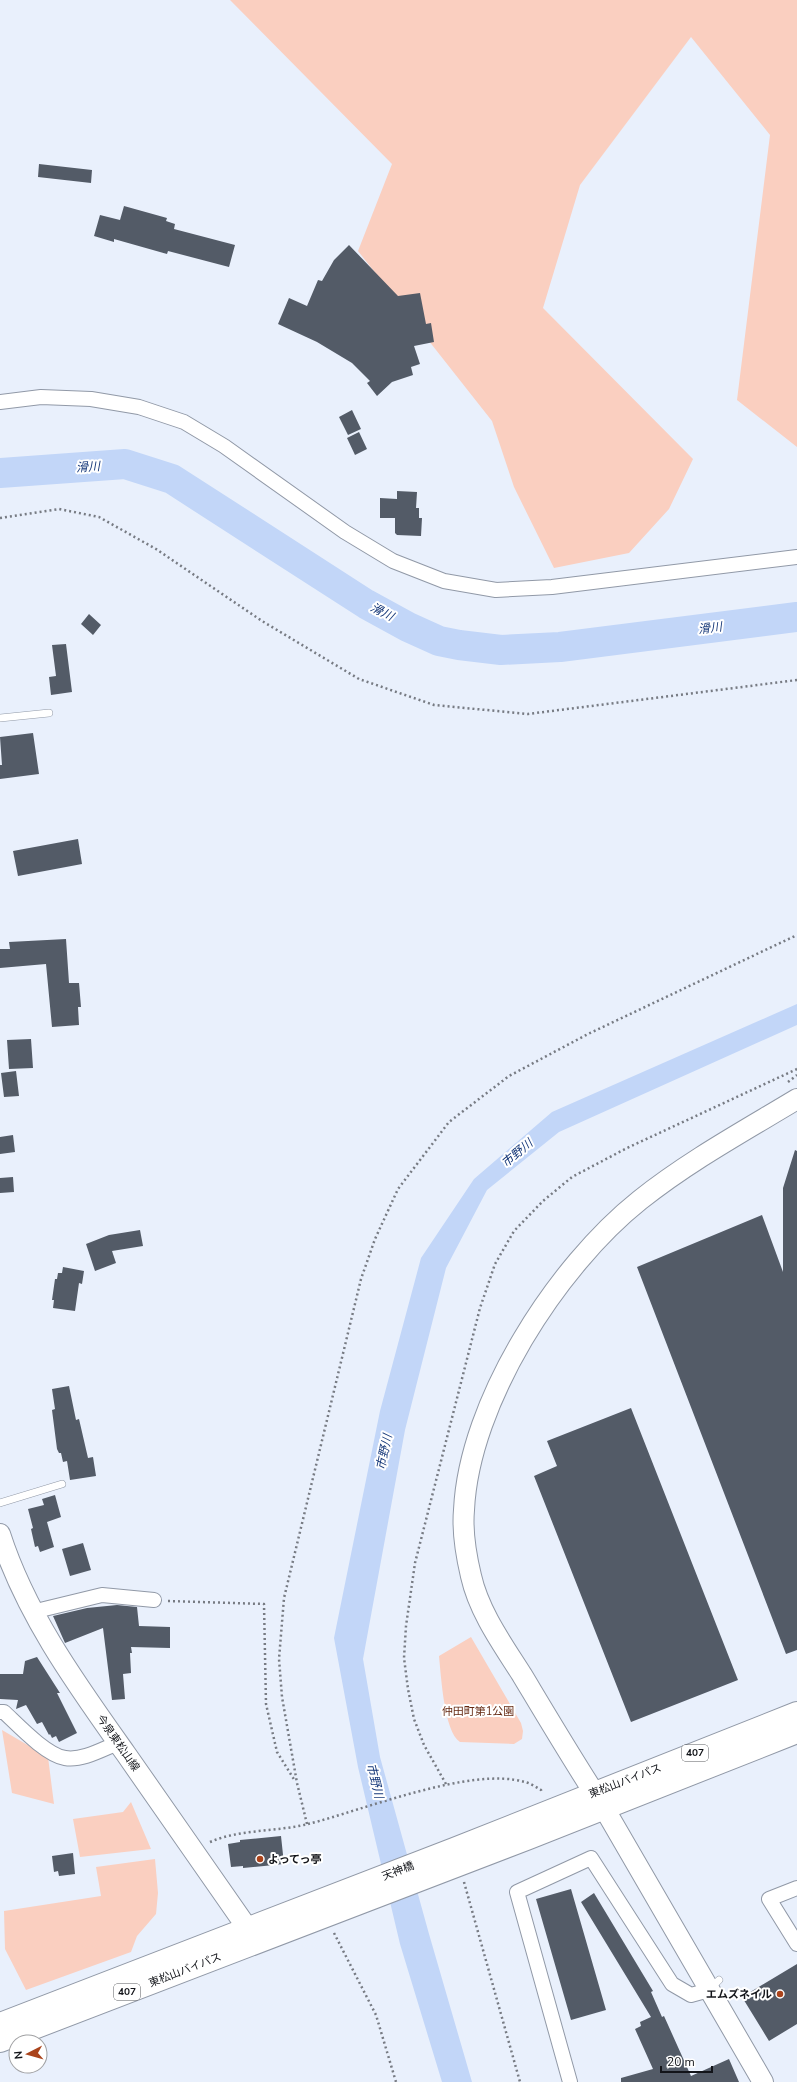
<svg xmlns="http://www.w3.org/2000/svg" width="797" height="2082" font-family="'Nunito Sans','Noto Sans JP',sans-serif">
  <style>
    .green { fill: #facfc0 }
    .water { fill: #c2d6f8 }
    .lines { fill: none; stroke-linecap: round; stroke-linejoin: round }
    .river { stroke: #c2d6f8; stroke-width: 30 }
    .building { fill: #535b67 }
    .lane-casing { stroke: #9199a7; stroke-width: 8 }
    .street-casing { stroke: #9199a7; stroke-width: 16 }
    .secondary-casing { stroke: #9199a7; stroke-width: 22 }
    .highway-casing { stroke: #9199a7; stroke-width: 24 }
    .path { stroke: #777b83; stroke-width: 2.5; stroke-dasharray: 2 3; stroke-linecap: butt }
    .lane { stroke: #fff; stroke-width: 7 }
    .street { stroke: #fff; stroke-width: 14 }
    .secondary { stroke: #fff; stroke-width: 20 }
    .highway { stroke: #fff; stroke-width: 22 }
    .poi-dot { fill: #aa441c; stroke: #fff; stroke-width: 1.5 }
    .labels { text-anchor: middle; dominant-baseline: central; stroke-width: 4; stroke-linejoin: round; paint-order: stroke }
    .shield { fill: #fff; stroke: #595a5e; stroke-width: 1 }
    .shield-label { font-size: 10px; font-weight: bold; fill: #121419 }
    .park-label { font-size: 11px; fill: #642811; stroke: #fff }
    .street-label { font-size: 11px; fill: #121419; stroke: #fff }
    .poi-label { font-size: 11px; font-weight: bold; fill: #121419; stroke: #fff; text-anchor: start }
    .water-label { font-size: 12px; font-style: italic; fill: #163879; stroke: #fff }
  </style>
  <rect width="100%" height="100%" fill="#e9f0fc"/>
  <path class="green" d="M230 0H797V447L737 400 770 135 691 37 580 185 543 308 693 459 669 509 629 553 554 568 514 487 492 421 358 251 392 164Z
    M471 1637 521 1723 523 1731 522 1739 514 1744 460 1742C444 1732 441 1675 439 1656Z
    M2 1730 48 1757 54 1804 12 1793Z
    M131 1802 151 1849 80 1857 73 1819 123 1812Z
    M155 1859 158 1893 156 1914 137 1936 131 1952 26 1990 5 1949 4 1911 101 1896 96 1867Z"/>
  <path class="water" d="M797 1004V1025L559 1132 487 1190 446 1268 405 1430 363 1659 380 1757 429 1934 472 2082H442L400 1944 358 1767 334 1638 380 1411 421 1258 474 1179 552 1112Z"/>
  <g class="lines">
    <path class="river" d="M0 473 125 464 172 479 366 604 408 627 439 641 459 645 501 650 560 647 797 617"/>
  </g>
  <path class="building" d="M39 164 92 170 91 183 38 177Z
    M124 206 167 218 166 221 175 224 174 229 235 245 229 267 168 251 167 254 114 239V242L94 236 100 215 120 220Z
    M349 245 398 296 420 293 426 324 431 323 434 342 414 346 420 364 411 367 413 375 392 382 377 396 367 383 370 381 352 363 317 342 278 324 289 298 307 306 318 280 322 281 334 260Z
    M352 410 361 429 348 435 339 417Z
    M359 432 367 449 355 455 347 438Z
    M397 491 417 492 416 508H419V518H422L421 536 397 535 395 533V518H380V498L397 499Z
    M89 614 101 625 93 635 81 624Z
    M66 644 72 692 51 695 49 677 56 676 52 645Z
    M33 733 39 774 0 779V765H2L0 737Z
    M78 839 82 864 18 876 13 851Z
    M66 939 69 983H79L81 1007H78L79 1025 52 1027 46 964 0 968V949H10L9 942Z
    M31 1039 33 1068 9 1069 7 1040Z
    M16 1071 19 1096 4 1097 1 1073Z
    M13 1135 15 1152 0 1154V1137Z
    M795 1150 797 1151V1650L786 1654 637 1267 762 1215 783 1272V1188Z
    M13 1177 14 1192 0 1193V1178Z
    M140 1230 143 1246 112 1251 116 1263 95 1271 86 1244 109 1235Z
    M63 1267 84 1271 82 1284 79 1283 75 1311 53 1308 54 1300H52L55 1279H57L58 1273H62Z
    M69 1386 76 1420 79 1419 88 1458 93 1457 96 1476 70 1480 67 1461 63 1462 61 1453H59L57 1449 52 1410 55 1409 52 1389Z
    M631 1408 738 1680 631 1722 534 1476 557 1466 547 1441Z
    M55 1495 61 1517 47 1522 54 1547 40 1552 38 1546 35 1547 31 1529 33 1528 28 1509 44 1505 42 1499Z
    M83 1543 91 1570 70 1576 62 1549Z
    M117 1605 137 1607 139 1626 170 1627V1648L131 1647 132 1653H130L131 1673 123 1674 125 1699 112 1700 103 1628 65 1643 53 1616 87 1608Z
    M37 1657 60 1693H57L77 1733 59 1742 56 1736 52 1738 50 1734 49 1735 42 1722 37 1724 26 1705 16 1709 18 1700 0 1699V1674H23L25 1661Z
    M281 1836 284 1864 243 1868V1866L231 1867 228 1844 240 1842V1840Z
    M73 1853 75 1874 59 1876 58 1871 54 1872 52 1856Z
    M571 1889 606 2010 571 2020 536 1899Z
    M594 1893 653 1991 651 1992 662 2017 664 2016 691 2076 729 2059 739 2082H621V2078L653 2069 635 2029 641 2026 640 2022 651 2017 581 1902Z
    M797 1964V2024L769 2041 742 1997Z"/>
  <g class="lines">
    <defs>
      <path id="lane" d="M0 718 49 713
        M0 1503 62 1484
        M710 1989 719 1980"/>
      <path id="street" d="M0 402 41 397 91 399 139 407 184 422 224 446 345 532 393 561 444 581 496 590 552 587 797 557
        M32 1612 102 1595 154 1600
        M0 1712H4C18 1725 46 1755 65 1758 82 1761 103 1749 118 1743
        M797 1888 769 1899 797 1944
        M570 2082 517 1892 591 1858 672 1984 691 1995 709 1990"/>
      <path id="secondary" d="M0 1534C26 1615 77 1685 126 1754 167 1812 207 1871 248 1929L253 1943
        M763 2082 604 1808C575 1764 549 1720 522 1675 503 1645 479 1612 471 1576 466 1555 462 1532 464 1510 469 1402 557 1266 640 1200 689 1161 744 1131 797 1099"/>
      <path id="highway" d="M0 2024 454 1849 797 1713
        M0 2041 529 1838 797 1732"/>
    </defs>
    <use href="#lane" class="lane-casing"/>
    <use href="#street" class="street-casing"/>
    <use href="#secondary" class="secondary-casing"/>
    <use href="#highway" class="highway-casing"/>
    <path class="path" d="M0 518 59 509 99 517 156 549 262 621 359 679 434 705 528 714 797 680
      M788 1082 797 1075
      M168 1601 264 1604 266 1704 277 1752 295 1781
      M446 1784 424 1745 414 1719 408 1689 404 1658 406 1626 415 1563 480 1308 495 1264 514 1231 543 1201 572 1177 627 1148 797 1069
      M307 1824 297 1783 282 1697 279 1659 284 1598 361 1279 375 1239 398 1189 449 1122 509 1076 588 1034 797 935
      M210 1842C240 1829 276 1832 308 1824 364 1810 471 1766 525 1782 530 1783 536 1787 541 1790L542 1793
      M464 1882 520 2082
      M334 1933 376 2015 396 2082"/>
    <use href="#lane" class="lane"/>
    <use href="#street" class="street"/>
    <use href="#secondary" class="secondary"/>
    <use href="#highway" class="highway"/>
  </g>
  <g class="poi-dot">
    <circle cx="260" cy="1859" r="4"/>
    <circle cx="780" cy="1994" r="4"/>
  </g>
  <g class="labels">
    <g class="shield">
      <rect x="682" y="1745" width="26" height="16" rx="3"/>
      <rect x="114" y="1984" width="26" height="16" rx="3"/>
    </g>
    <g class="shield-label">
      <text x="695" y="1753">407</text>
      <text x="127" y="1992">407</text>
    </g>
    <g class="park-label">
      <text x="478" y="1711">仲田町第1公園</text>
    </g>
    <g class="street-label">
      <text transform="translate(118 1743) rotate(55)">今泉東松山線</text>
      <text transform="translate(625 1781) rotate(-21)">東松山バイパス</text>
      <text transform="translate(398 1871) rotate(-21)">天神橋</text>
      <text transform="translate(185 1970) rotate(-21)">東松山バイパス</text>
    </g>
    <g class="poi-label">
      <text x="268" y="1859">よってっ亭</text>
      <text x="772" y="1994" text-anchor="end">エムズネイル</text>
    </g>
    <g class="water-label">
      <text transform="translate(88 467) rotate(-4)">滑川</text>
      <text transform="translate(382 612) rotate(27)">滑川</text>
      <text transform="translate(710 628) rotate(-7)">滑川</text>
      <text transform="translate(517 1153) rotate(-40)">市野川</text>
      <text transform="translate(384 1452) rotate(-78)">市野川</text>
      <text transform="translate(375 1781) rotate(76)">市野川</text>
    </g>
  </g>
  <g transform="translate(28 2054) rotate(264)"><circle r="19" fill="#ffffff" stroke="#a0a1a3"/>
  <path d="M0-3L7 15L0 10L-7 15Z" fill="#aa441c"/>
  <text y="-6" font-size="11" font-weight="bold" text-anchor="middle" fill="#121419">N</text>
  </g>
  <path d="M661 2066v6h51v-6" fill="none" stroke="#121419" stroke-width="2"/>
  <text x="667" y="2066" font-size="12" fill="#121419" stroke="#ffffff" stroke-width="3" paint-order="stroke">20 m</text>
</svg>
